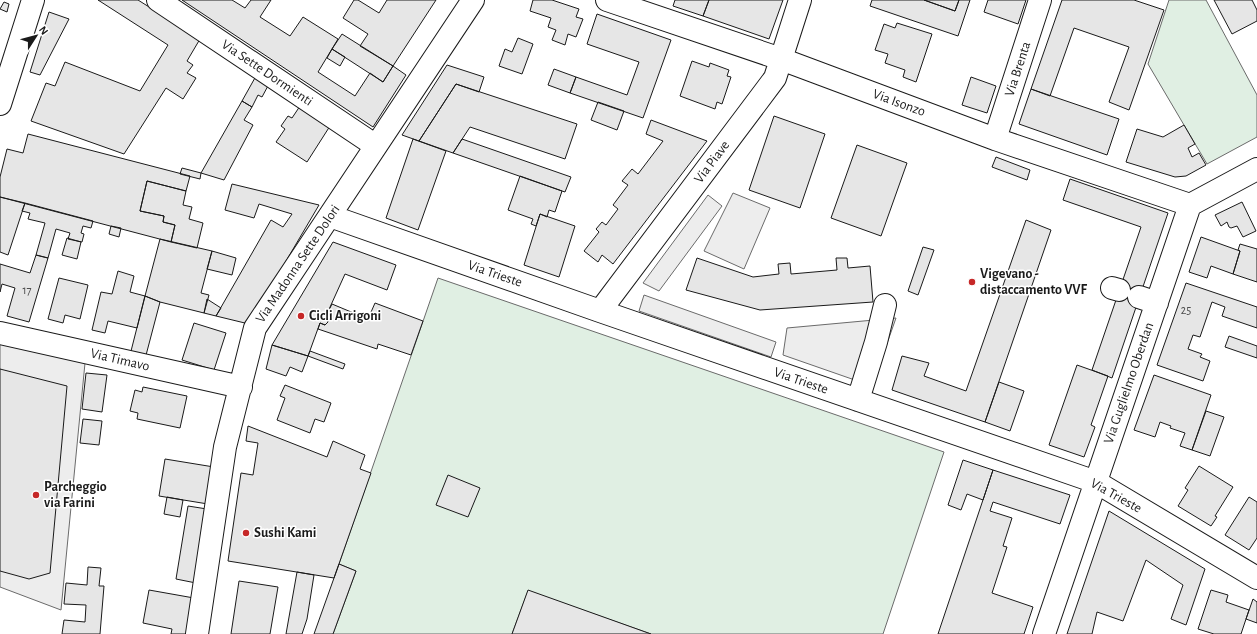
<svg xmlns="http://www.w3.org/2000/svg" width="1257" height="634" font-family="'Alegreya Sans',sans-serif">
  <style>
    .green { fill: #e0efe3; stroke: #6a6a6a }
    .parking { fill: #ededed; stroke: #6a6a6a }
    .building { fill: #e6e6e6; stroke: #1a1a1a }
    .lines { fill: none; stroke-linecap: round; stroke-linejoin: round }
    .minor-casing { stroke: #1a1a1a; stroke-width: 24 }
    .minor { stroke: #fff; stroke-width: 22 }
    .poi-dot { fill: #c62828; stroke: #fff; stroke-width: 1.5 }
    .labels { text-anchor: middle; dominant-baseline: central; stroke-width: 3; stroke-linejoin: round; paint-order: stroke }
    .number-label { font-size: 12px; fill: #4d4d4d }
    .street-label { font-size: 14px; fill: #1a1a1a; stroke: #fff }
    .poi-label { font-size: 14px; font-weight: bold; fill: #1a1a1a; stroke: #fff; text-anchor: start }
  </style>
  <rect width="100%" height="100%" fill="#fff"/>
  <path class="green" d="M1169 0H1206L1257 95V137L1207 164 1148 64Z
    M438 278 944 452 883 634H651L528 591 512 634H333L356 571 339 564Z"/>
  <path class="parking" d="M733 193 770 208 744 269 704 251Z
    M708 195 722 206 659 291 643 283Z
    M644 295 776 342 771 357 639 311Z
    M896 318 872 386 783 355 787 328Z
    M0 342 85 363 61 610 0 587Z"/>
  <path class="building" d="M98 0H138L200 39 187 61 193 65 187 73 196 78 183 99 166 88 124 154 31 121 46 83 55 86 65 62 140 91 168 45Z
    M182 0H232L245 8 251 0H271L260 17 290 36 303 17 338 39 318 72 355 96 370 73 383 82 393 66 406 75 373 127Z
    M354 0H358L379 13 387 0H436L393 66 360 46 368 34 343 18Z
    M533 0H552L579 9 576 17 583 19 576 37 568 34 565 45 552 40 556 30 548 27 551 18 530 11Z
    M675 0H709L703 16 673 6Z
    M709 0H783L769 39 703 16Z
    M872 0H924L955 11 959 0H970L958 36 870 6Z
    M924 0H959L955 11Z
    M988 0H1026L1018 24 984 12Z
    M1062 0H1134L1164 10 1129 110 1109 102 1129 47 1074 28 1050 96 1031 89Z
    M1214 0H1252L1257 10V21L1232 34Z
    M4 2 9 4 7 12 0 9Z
    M49 12 69 19 40 75 30 72Z
    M597 14 671 40 643 118 570 93 576 77 627 95 639 62 587 44Z
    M897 23 932 34 916 82 903 77 905 70 885 63 888 54 875 50 884 24 895 28Z
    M342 34 393 66 383 82 332 49Z
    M518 38 533 44 522 74 499 66 505 49 512 52Z
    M332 49 345 57 340 66 327 58Z
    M692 61 709 67 710 63 729 70 727 76 731 77 722 104 717 102 715 109 680 96Z
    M447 65 484 77 479 92 456 84 419 141 402 135Z
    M554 69 576 77 570 93 548 85Z
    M256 76 269 84 262 97 258 95 252 107 242 101Z
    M971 77 996 86 987 113 962 105Z
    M456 84 577 124 565 159 470 127 453 153 419 141Z
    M1031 89 1119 119 1107 155 1019 124Z
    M242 101 252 107 244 120 253 125 224 180 201 173Z
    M598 102 624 111 617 130 591 120Z
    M300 106 330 126 307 162 276 142 285 129 281 126 288 116 292 118Z
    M774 116 825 134 800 208 749 190Z
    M651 120 707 141 613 264 602 255 598 262 584 251 599 232 596 229 602 222 606 225 618 209 613 205 628 185 622 181 632 169 638 174 663 141 646 134Z
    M1184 125 1195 144 1188 148 1192 157 1199 153 1206 165 1186 176 1175 177 1126 162 1137 129 1163 137Z
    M28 134 190 176 186 191 147 181 140 211 164 216 163 222 175 225 171 242 0 197V177L7 149 23 153Z
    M413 139 446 151 418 230 386 218Z
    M462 139 571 177 565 192 453 153Z
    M857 145 907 163 881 236 831 218Z
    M996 157 1030 170 1027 180 992 167Z
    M182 168 201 173 200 179 180 174Z
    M520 176 562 191 555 212 549 210 547 217 540 214 536 226 531 224 533 219 508 210Z
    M1070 179 1168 213 1112 378 1092 370 1141 227 1063 200Z
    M147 181 186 191 183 205 192 207 189 219 203 223 197 248 171 242 175 225 163 222 164 216 140 211Z
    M232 184 319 205 249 324 216 316 271 220 283 227 292 214 259 204 254 218 225 210Z
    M0 197 25 203 8 255 0 252Z
    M1242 202 1256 231 1243 237 1237 226 1231 228 1229 227 1227 222 1221 226 1215 215Z
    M25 203 93 221 91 228 83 226 81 233 84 234 82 242 68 239 70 233 56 229 48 258 36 255 45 223 28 219 30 213 22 211Z
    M540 214 575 226 559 277 524 265Z
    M1026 220 1051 230 985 422 892 390 902 356 929 363 924 376 966 391Z
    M111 226 121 228 119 237 109 234Z
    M1201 237 1240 251 1233 274 1211 266 1207 278 1189 272Z
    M67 238 81 242 77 259 62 255Z
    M160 239 212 251 201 293 209 295 204 313 160 302 145 296Z
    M333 242 396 265 387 290 345 274 326 316 328 322 325 325 320 323 308 356 272 345Z
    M1240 244 1257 249V282L1233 274 1240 251 1238 250Z
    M923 247 934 250 918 295 908 291Z
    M212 251 236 258 232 275 207 269Z
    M36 255 48 258 29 322 7 316 15 288 2 284 0 292V264L30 273Z
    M697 258 753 277 779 274 778 264 790 263 791 274 837 270 836 258H847L848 268 870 266 873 302 760 310 686 290Z
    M118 271 134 276 130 292 145 296 137 328 108 321 105 333 92 330 101 292 112 294Z
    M59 278 88 285 80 319 65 315 63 323 48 319Z
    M1186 283 1257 307V328L1222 316 1225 307 1212 302 1200 337 1193 335 1188 349 1202 354 1200 357 1210 361 1203 381 1157 365Z
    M145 296 160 302 145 359 130 355Z
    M207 299 221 308 216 316 204 313Z
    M375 303 423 321 411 355 378 344 377 349 318 329 320 323 325 325 328 322 326 316 332 304 368 319Z
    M194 323 226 333 214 370 182 360Z
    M1229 336 1257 346V358L1225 347Z
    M272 345 308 356 302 372 290 367 286 376 266 369Z
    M310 351 345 364 343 369 308 356Z
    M1077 365 1108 376 1091 425 1095 427 1084 457 1049 445Z
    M0 369 67 386 50 573 29 579 0 571Z
    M86 373 107 375 102 412 82 409Z
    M1154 375 1211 395 1192 450 1180 446 1185 433 1170 428 1171 426 1160 422 1155 437 1134 430Z
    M999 382 1024 391 1010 431 985 422Z
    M285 385 331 403 324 422 315 419 310 433 277 420 285 398 280 396Z
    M143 387 187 396 180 428 137 419 138 413 130 411 135 390 142 392Z
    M1206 411 1224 417 1210 456 1192 450Z
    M83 419 102 421 99 445 80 443Z
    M248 426 327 457 333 441 365 455 360 469 371 473 334 578 228 561 241 473 253 475 258 443 246 441Z
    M165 459 214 467 208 504 159 496Z
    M963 460 993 470 983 500 967 494 961 510 948 505Z
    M1199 466 1233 487 1215 516 1217 517 1211 526 1178 506 1188 490 1185 488Z
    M993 470 1070 495 1060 524 993 502 990 511 1012 518 1003 546 1007 547 992 593 1033 607 1024 634H938Z
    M448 475 480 488 468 517 436 505Z
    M167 497 183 500 180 517 164 514Z
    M1249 497 1257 502V538L1249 550 1225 535Z
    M188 506 207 509 196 583 176 579Z
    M1109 511 1205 569 1186 625 1171 619 1183 585 1146 560 1123 621 1097 612 1092 634H1067Z
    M339 564 356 571 333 634H314Z
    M88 567 101 568 99 586H104L100 634H62L64 620 85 622 86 605 64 604 66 583 87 585Z
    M297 572 314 575 307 619 302 634H286Z
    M239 581 278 587 270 634H231Z
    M149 590 194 598 188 634H171L172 629 143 623Z
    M528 590 651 634H512Z
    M1211 590 1228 595 1226 602 1249 610 1241 634H1214L1198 629Z
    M1253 599 1257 602V623L1246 619Z"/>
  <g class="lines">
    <defs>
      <path id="minor" d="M158 0 376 146
        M607 0 781 59 995 139 1190 205
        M0 104 33 0
        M995 139 1040 0
        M330 216 600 311 1096 482 1257 578
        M1112 288 1119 290
        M1139 297 1157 303
        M600 311 775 78 800 0
        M0 333 241 387
        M858 400 876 342 885 305
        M197 634 225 447 255 328 473 0
        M1044 634 1190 205 1257 169"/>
    </defs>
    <use href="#minor" class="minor-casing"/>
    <use href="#minor" class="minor"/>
  </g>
  <g class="poi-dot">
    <circle cx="972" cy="282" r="4"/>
    <circle cx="301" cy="316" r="4"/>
    <circle cx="36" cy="495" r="4"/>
    <circle cx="246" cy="533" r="4"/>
  </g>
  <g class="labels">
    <g class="number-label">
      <text x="27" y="290">17</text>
      <text x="1186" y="310">25</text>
    </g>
    <g class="street-label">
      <text transform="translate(1018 69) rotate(-72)">Via Brenta</text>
      <text transform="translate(267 73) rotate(34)">Via Sette Dormienti</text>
      <text transform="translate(899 103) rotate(20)">Via Isonzo</text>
      <text transform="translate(712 162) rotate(-53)">Via Piave</text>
      <text transform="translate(298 264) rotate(-56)">Via Madonna Sette Dolori</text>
      <text transform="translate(495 274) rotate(19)">Via Trieste</text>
      <text transform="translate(120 360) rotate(13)">Via Timavo</text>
      <text transform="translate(801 381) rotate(19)">Via Trieste</text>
      <text transform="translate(1129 383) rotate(-71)">Via Guglielmo Oberdan</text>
      <text transform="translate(1116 496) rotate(29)">Via Trieste</text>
    </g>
    <g class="poi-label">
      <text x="980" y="274">Vigevano -<tspan x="980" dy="16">distaccamento VVF</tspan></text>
      <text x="309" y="316">Cicli Arrigoni</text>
      <text x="44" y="487">Parcheggio<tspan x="44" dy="16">via Farini</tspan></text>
      <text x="254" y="533">Sushi Kami</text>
    </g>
  </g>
  <g transform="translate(36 36) rotate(54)" stroke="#ffffff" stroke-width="3" paint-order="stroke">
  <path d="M0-3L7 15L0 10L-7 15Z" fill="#1a1a1a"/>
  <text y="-6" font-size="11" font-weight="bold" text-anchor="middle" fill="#1a1a1a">N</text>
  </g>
</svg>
